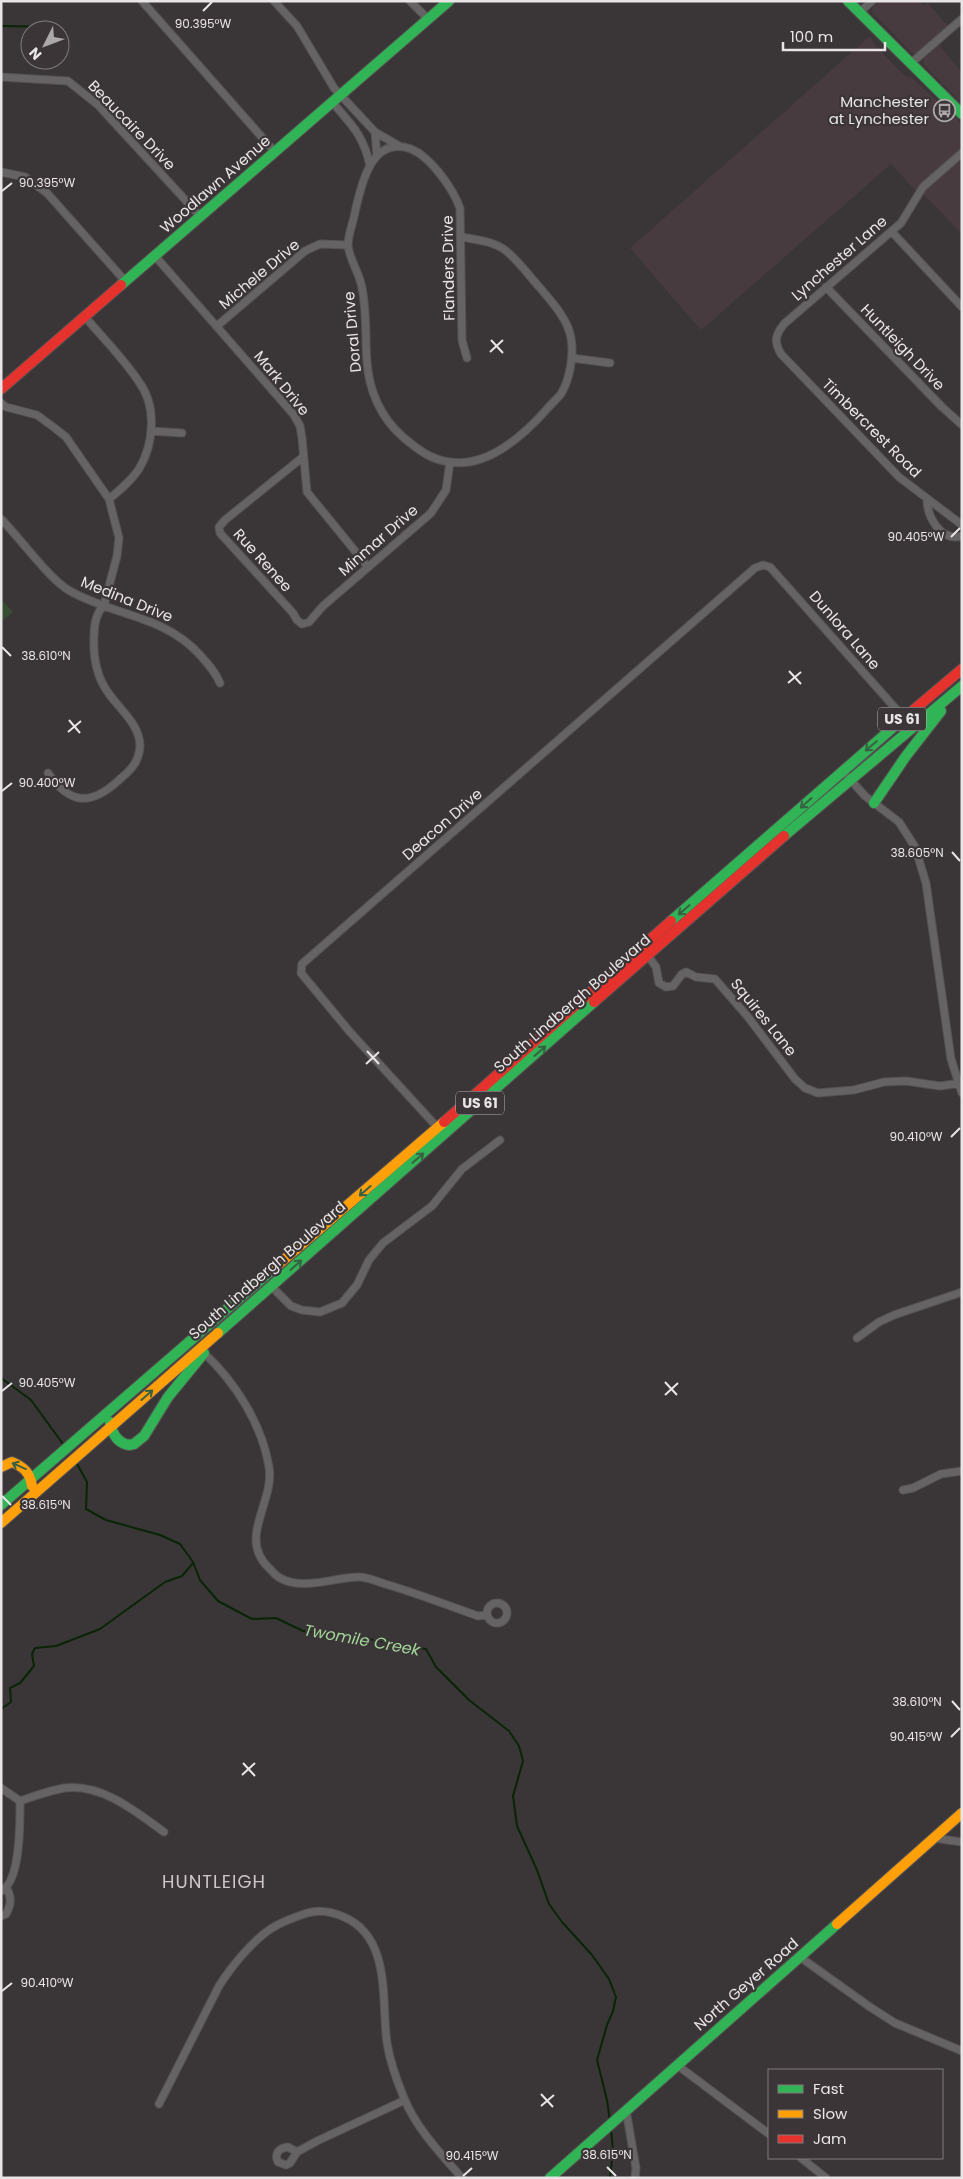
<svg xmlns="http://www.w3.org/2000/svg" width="963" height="2179" font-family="Poppins,sans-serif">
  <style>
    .built { fill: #473b40 }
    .green { fill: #354e31 }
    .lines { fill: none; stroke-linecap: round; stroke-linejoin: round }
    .stream { stroke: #092506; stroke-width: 2 }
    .street-casing { stroke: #565253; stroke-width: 9 }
    .fast-casing { stroke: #565253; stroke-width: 12 }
    .slow-casing { stroke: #565253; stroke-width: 12 }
    .jam-casing { stroke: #565253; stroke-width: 12 }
    .street { stroke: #666364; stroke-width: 7 }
    .fast { stroke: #30b455; stroke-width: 10 }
    .slow { stroke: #ff9f0a; stroke-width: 10 }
    .jam { stroke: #e5322d; stroke-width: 10 }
    .oneway { stroke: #376142 }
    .ticks { fill: none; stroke: #e9e5e6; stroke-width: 2 }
    .labels { text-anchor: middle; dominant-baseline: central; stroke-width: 4.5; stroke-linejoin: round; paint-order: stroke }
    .shield { fill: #3b3537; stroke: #b5b0b2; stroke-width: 1 }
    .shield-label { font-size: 14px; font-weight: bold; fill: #e9e5e6 }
    .poi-label { font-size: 15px; fill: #e9e5e6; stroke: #3b3537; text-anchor: end }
    .street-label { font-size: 15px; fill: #e9e5e6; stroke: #3b3537 }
    .water-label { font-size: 16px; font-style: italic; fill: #a1d699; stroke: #3b3537 }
    .quarter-label { font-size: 18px; letter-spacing: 1px; fill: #cec6c9; stroke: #3b3537 }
    .ticks-label { font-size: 12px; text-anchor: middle; fill: #e9e5e6; stroke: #3b3537; stroke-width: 4.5; stroke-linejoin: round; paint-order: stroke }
  </style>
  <rect width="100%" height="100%" fill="#3a3638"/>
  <path class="built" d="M879 1H919L923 5 927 2 949 27 918 53 913 54 873 13 872 8Z
    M870 36 875 45 906 77H911L962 124V147L922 183 916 191 891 164 701 330 630 248Z
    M939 45 960 70 962 69V103L923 64 924 58Z
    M962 158V234L924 195 925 190Z"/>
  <path class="green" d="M1 599 13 612 1 622Z"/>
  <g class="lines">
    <path class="stream" d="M1 26 55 27
      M1 1378 31 1400 63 1444
      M76 1462 87 1482 86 1509 106 1520 160 1535 180 1544 193 1562 200 1580 218 1601 252 1619 276 1618 303 1631 346 1635 426 1649 436 1667 469 1700 509 1731 519 1746 523 1761 513 1796 517 1826 537 1870 549 1904 562 1922 592 1955 609 1979 616 1997 613 2011 607 2025 597 2060 607 2100 610 2121
      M1 1709 11 1702 10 1688 20 1683 34 1666 32 1654 35 1648 56 1646 100 1629 165 1582 182 1576 193 1563
      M610 2178 613 2150 611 2130"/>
    <defs>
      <path id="street" d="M142 1 275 152
        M274 1 297 26 334 88 375 132 399 146
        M410 1 428 19
        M859 13 872 1
        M910 64 962 19
        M1 77 68 81 98 105 200 216
        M332 102C351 124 364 136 370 166
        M375 132 377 156
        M962 153 923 187 901 223 784 324C775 335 774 342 781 354L899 477 962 525
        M1 172 25 177 47 193 126 282
        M892 232 962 307
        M462 237C476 240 493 241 505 250 517 259 531 278 541 289 553 303 568 320 571 338 574 355 570 379 561 394 557 399 551 404 547 409 523 436 488 468 450 462 431 460 417 449 403 437 381 418 369 391 367 362 365 338 367 312 362 288 360 274 349 259 348 245 348 236 352 225 354 217 360 189 370 134 411 149 431 157 453 189 460 208L462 340 467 358
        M155 256 294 415 300 426 302 438 307 492 368 567
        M826 287 942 407 962 425
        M85 317C103 338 124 359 139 382 157 406 154 444 139 469 131 481 120 490 109 499
        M217 326 305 251 320 244 348 245
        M572 358 610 363
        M1 403 6 407 37 415 56 429 66 437 109 499 119 538 117 556 104 605C96 613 94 625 94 636 93 656 96 675 107 691 118 708 140 724 140 746 139 762 131 770 119 780 91 806 70 805 48 773
        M151 431 182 433
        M303 457 225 520 219 527 220 533 293 613 297 620 302 624 309 622 323 606 431 513 446 490 450 462
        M927 499C927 517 941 542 962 536
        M1 519C20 538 49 579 70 591 114 616 164 615 200 655 208 664 215 671 220 683
        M848 777 865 796 899 822 915 847 926 883 951 1059 962 1093
        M648 956 656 967 659 983 666 987 673 986 682 974 686 972 696 977 715 979 748 1017 795 1079 805 1088 818 1093 854 1090 884 1082 906 1081 940 1086 960 1083
        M437 1127 350 1032 301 973 302 964 755 568 763 565 770 567 904 718
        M272 1287 291 1306 302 1310 320 1312 342 1303 357 1285 369 1260 383 1243 432 1206 462 1169 500 1140
        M857 1338 879 1322 894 1315 962 1292
        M204 1353C235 1382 262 1424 269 1467 275 1502 237 1538 269 1568 272 1571 276 1576 280 1578 303 1591 335 1577 359 1577 367 1577 377 1581 385 1584 416 1593 447 1605 478 1616L487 1615
        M903 1490 913 1488 941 1474 962 1471
        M487 1613a10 10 0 1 1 20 0a10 10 0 1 1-20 0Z
        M1 1788 20 1801C20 1821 21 1882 1 1891
        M20 1801C34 1796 49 1791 64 1788 102 1783 136 1812 164 1832
        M934 1838 962 1842
        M1 1916 6 1914C11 1905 12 1898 7 1889
        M800 1957 870 2007 895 2023 962 2051
        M677 2065 769 2134
        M159 2104 219 1986C231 1967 253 1940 272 1928 283 1921 295 1917 307 1913 320 1909 333 1912 344 1917 392 1938 381 2001 387 2043 390 2062 397 2081 404 2098 416 2128 441 2154 462 2178
        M626 2110 636 2168 635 2178
        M297 2152 290 2163 286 2165 278 2162C274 2153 279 2148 288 2147L297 2152 317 2141 405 2100
        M801 2158 826 2178"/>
      <path id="fast" d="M848 1 962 114
        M121 285 449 1
        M874 803 906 756 941 711
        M784 836 962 686
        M671 921 897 724
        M218 1333 594 1002
        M110 1422C112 1433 117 1443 129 1445L134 1444 144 1436 168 1397 204 1353
        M1 1505 272 1270
        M550 2178 837 1924"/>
      <path id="slow" d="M272 1270 444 1122
        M1 1467 12 1462C24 1467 30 1473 32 1486
        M1 1523 218 1333
        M837 1924 962 1813"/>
      <path id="jam" d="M1 389 121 285
        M897 724 962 669
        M594 1002 784 836
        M444 1122 671 921"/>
    </defs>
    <use href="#street" class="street-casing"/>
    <use href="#fast" class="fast-casing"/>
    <use href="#slow" class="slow-casing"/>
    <use href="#jam" class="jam-casing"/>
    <use href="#street" class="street"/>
    <use href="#fast" class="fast"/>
    <use href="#slow" class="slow"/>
    <use href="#jam" class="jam"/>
  </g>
  <defs><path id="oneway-shaft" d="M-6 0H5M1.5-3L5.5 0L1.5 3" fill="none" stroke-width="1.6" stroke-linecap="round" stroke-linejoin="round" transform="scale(1.25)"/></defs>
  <g class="oneway">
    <use href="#oneway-shaft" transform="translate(871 746) rotate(140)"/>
    <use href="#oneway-shaft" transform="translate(806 803) rotate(138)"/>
    <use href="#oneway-shaft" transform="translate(684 910) rotate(139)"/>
    <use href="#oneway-shaft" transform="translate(540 1051) rotate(-41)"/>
    <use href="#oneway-shaft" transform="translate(418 1158) rotate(-41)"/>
    <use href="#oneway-shaft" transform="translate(365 1191) rotate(139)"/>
    <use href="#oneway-shaft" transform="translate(296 1265) rotate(-41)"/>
    <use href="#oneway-shaft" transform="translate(147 1395) rotate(-41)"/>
    <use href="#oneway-shaft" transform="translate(19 1466) rotate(-156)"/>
  </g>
  <path class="ticks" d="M203 11 212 2M2 191 12 183M491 340 503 353M490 352 503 340M951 537 960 528M2 647 11 656M789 671 801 684M788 683 801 672M69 720 80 733M68 732 81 721M2 791 12 783M952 852 960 861M367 1051 379 1064M366 1064 379 1052M951 1137 960 1128M665 1382 677 1395M2 1391 12 1383M665 1395 678 1383M2 1496 11 1505M952 1701 960 1710M951 1737 960 1728M243 1763 255 1776M242 1775 255 1763M2 1991 12 1983M541 2094 553 2107M541 2106 554 2095M607 2167 616 2176M463 2176 472 2168"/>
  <defs>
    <symbol id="bus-ring" viewBox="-11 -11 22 22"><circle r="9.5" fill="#3b3537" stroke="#aca8a9" stroke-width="1.5"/><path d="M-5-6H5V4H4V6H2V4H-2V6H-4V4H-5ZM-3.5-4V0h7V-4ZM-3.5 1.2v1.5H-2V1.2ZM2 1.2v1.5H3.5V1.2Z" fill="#aca8a9"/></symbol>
  </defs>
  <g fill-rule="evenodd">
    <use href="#bus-ring" x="932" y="98" width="25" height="25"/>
  </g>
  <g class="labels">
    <g class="shield">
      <rect x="878" y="707.5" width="48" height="23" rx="4"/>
      <rect x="456" y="1091.5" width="48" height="23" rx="4"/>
    </g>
    <g class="shield-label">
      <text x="902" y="719">US 61</text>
      <text x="480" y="1103">US 61</text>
    </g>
    <g class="poi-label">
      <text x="929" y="101">Manchester<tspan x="929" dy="17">at Lynchester</tspan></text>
    </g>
    <g class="street-label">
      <text transform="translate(132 125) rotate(46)">Beaucaire Drive</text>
      <text transform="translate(215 184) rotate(-41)">Woodlawn Avenue</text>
      <text transform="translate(839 258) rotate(-41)">Lynchester Lane</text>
      <text transform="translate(448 268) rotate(-91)">Flanders Drive</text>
      <text transform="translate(259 274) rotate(-40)">Michele Drive</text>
      <text transform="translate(352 332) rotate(-95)">Doral Drive</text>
      <text transform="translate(903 347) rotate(46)">Huntleigh Drive</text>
      <text transform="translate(282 383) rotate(51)">Mark Drive</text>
      <text transform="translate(872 428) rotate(45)">Timbercrest Road</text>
      <text transform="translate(378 540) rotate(-41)">Minmar Drive</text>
      <text transform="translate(263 560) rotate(48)">Rue Renee</text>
      <text transform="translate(127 599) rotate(22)">Medina Drive</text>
      <text transform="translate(845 630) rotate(49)">Dunlora Lane</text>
      <text transform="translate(442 824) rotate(-41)">Deacon Drive</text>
      <text transform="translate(572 1003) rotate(-41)">South Lindbergh Boulevard</text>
      <text transform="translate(764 1017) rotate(51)">Squires Lane</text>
      <text transform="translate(267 1270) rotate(-41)">South Lindbergh Boulevard</text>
      <text transform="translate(746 1984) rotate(-41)">North Geyer Road</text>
    </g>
    <g class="water-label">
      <text transform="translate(362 1640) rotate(10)">Twomile Creek</text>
    </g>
    <g class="quarter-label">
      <text x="214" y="1881">HUNTLEIGH</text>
    </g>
  </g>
  <g class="ticks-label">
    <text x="203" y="28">90.395°W</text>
    <text x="47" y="187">90.395°W</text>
    <text x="916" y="541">90.405°W</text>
    <text x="46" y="660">38.610°N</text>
    <text x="47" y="787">90.400°W</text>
    <text x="917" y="857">38.605°N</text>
    <text x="916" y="1141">90.410°W</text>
    <text x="47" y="1387">90.405°W</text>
    <text x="46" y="1509">38.615°N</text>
    <text x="917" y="1706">38.610°N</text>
    <text x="916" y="1741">90.415°W</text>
    <text x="47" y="1987">90.410°W</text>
    <text x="607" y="2159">38.615°N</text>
    <text x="472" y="2160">90.415°W</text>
  </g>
  <rect width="963" height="2179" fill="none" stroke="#e9e5e6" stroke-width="5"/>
  <rect x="768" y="2069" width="175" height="90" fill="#3b3537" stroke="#817b7d"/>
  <rect x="778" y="2085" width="25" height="8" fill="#30b455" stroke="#817b7d"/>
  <text x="813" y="2094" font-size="15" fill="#e9e5e6">Fast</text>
  <rect x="778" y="2110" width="25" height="8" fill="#ff9f0a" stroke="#817b7d"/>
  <text x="813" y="2119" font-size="15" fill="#e9e5e6">Slow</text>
  <rect x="778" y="2135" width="25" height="8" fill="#e5322d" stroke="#817b7d"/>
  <text x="813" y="2144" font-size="15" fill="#e9e5e6">Jam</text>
  <g transform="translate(45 45) rotate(228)"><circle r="24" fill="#3b3537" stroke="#817b7d"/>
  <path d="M0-4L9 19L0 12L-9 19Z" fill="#aca8a9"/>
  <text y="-8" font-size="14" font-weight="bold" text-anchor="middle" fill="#e9e5e6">N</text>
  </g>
  <path d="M783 42v8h102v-8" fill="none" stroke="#e9e5e6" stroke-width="2.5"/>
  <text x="790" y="42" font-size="15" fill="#e9e5e6" stroke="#3b3537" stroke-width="4" paint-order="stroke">100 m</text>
</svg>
